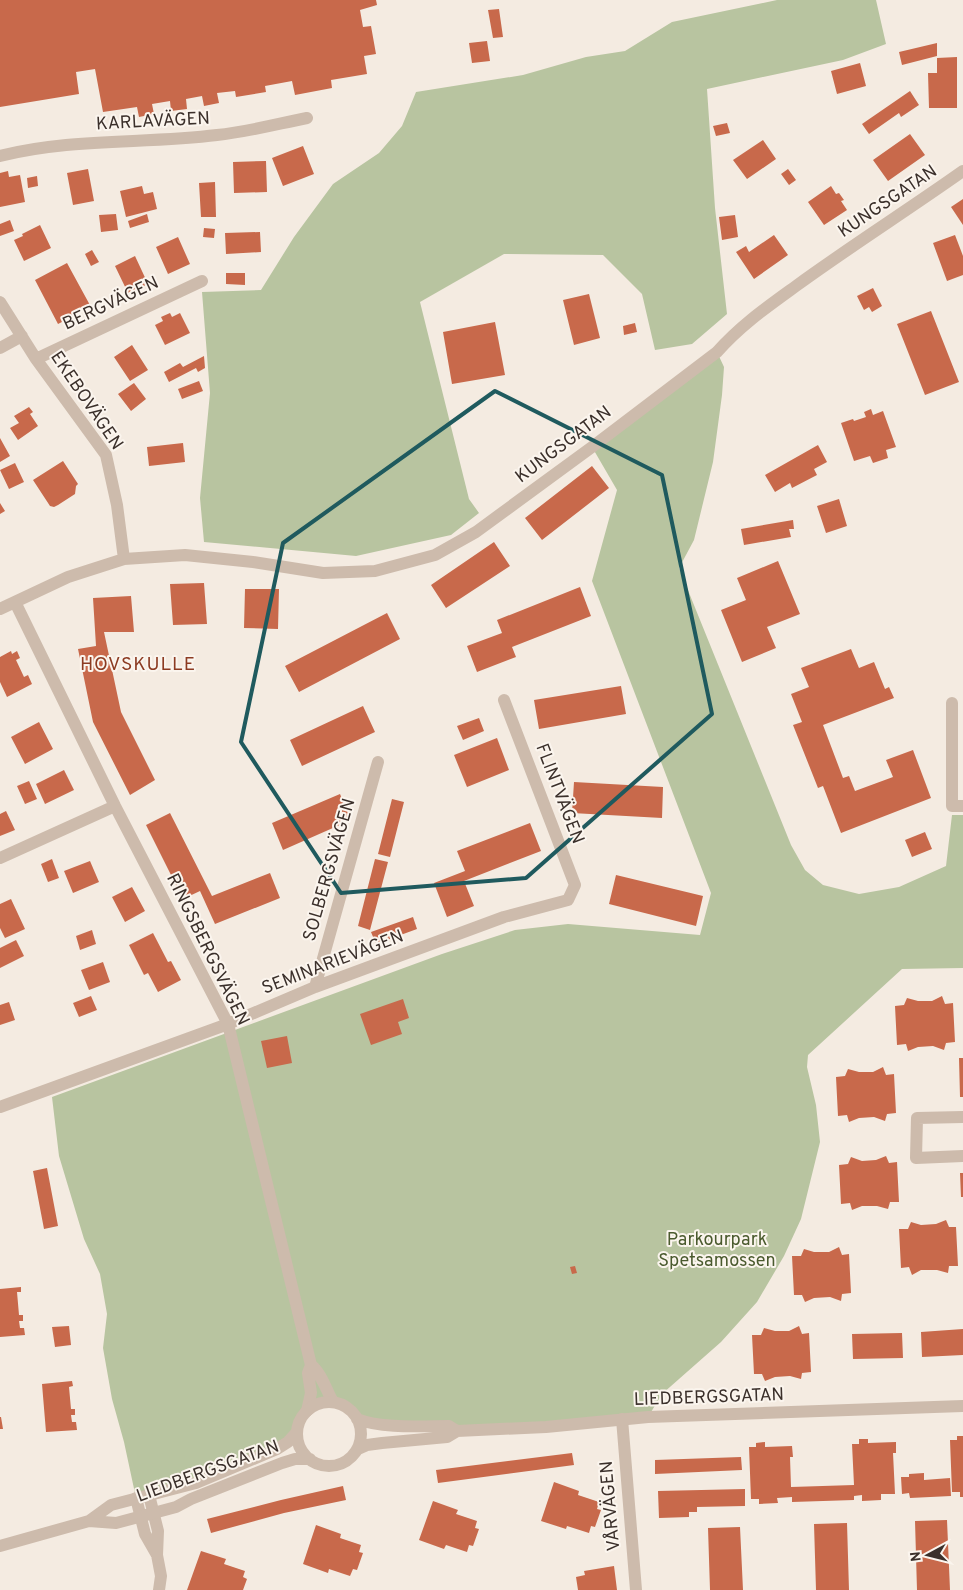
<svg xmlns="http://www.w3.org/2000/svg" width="963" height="1590" font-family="Overpass,sans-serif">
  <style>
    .green { fill: #b8c4a0 }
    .building { fill: #c8694b }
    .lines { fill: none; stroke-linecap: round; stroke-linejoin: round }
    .minor { stroke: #cdbbac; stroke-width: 12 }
    .tertiary { stroke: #cdbbac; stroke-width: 12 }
    .marked { fill: none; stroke: #1f5a5e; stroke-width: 4; stroke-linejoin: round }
    .labels { text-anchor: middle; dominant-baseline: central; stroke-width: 4; stroke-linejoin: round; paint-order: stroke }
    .street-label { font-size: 18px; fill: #3b302b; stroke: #fbf5ee }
    .park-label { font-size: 18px; fill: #4a5a2e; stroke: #fbf5ee }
    .neighbourhood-label { font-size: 19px; letter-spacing: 1px; fill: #8c3b22; stroke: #fbf5ee }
  </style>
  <rect width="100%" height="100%" fill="#f4ebe1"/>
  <path class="green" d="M777 0H876L886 44 843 60 707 89 715 208 727 314 692 344 655 350 642 294 603 255 504 254 420 302 469 499 479 513 451 535 356 556 204 542 200 498 210 393 202 292 261 290 294 237 333 184 379 153 402 126 416 92 523 75 586 57 625 51 672 22Z
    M717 352 724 367 722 395 713 462 694 540 679 568 791 845 805 870 823 885 859 894 899 887 946 866 952 815H963V968L902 969 808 1055 807 1067 816 1105 820 1142 801 1219 784 1256 757 1302 721 1342 662 1394 648 1417 546 1427 381 1425 355 1415 344 1406 333 1402H325L316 1405 305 1413 298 1428 277 1449 136 1498 124 1442 112 1399 103 1348 107 1314 100 1274 84 1239 59 1156 52 1097 442 954 515 930 568 924 700 935 711 893 592 581 617 490 592 447Z"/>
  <path class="building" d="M0 0H376L377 5 360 10 363 27 371 26 376 54 364 56 367 74 331 80 332 88 295 95 292 81 265 86 266 92 236 97 235 91 217 93 219 103 204 106 202 96 186 99 187 109 171 111 170 101 152 104 154 114 139 117 137 107 103 112 95 69 76 72 79 94 0 107Z
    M499 9 503 37 493 38 488 10Z
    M487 41 490 61 472 63 469 43Z
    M937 43V56L902 65 899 52Z
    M957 57V108H929L928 73H937V58Z
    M860 63 866 86 837 94 831 71Z
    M910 91 919 105 901 117 899 113 869 134 862 124Z
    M727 123 730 133 716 136 713 126Z
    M910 134 925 155 888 181 873 160Z
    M763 140 776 159 747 179 733 160Z
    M303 146 314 174 283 186 272 158Z
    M266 161 267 192 234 193 233 162Z
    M88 169 94 201 73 205 67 173Z
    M788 169 796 180 789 185 781 174Z
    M8 171 9 177 20 175 25 202 0 207V173Z
    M37 176 38 186 28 188 27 178Z
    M215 182 216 217H201L199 183Z
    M142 186 144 194 153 192 157 209 126 217 120 191Z
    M831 186 836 194 839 193 844 200 841 201 847 210 824 225 808 202Z
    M963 199V225L951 207Z
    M116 214 118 230 101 232 99 215Z
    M147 214 149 222 130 228 128 221Z
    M735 215 738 237 722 240 719 217Z
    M10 220 14 231 0 236V224Z
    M40 225 51 248 24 261 14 240 23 236 22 234Z
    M204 228 215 229 214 238 203 237Z
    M260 232 261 252 226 254 225 233Z
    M774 235 788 255 754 279 736 252 746 246 749 252Z
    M955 235 963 256V275L947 281 933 243Z
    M178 237 190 264 168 274 156 247Z
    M92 250 99 262 91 266 85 254Z
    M135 256 148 284 128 293 115 266Z
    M67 263 91 307 58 324 35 280Z
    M226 273H245V285L226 284Z
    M873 288 882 306 872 312 869 307 864 310 857 296Z
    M589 294 600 338 574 345 563 300Z
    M931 311 959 382 925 395 897 324Z
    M170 313 172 317 180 313 190 333 165 345 155 325 163 321 161 317Z
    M495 322 505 375 452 384 443 332Z
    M635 323 637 332 624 335 623 326Z
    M132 345 148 370 130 381 114 357Z
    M204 356 205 368 198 372 196 368 169 382 164 372 180 363 183 367Z
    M199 381 203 391 182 399 178 389Z
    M134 383 146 399 131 411 118 394Z
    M29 407 33 412 30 414 38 426 18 440 10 428 19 423 14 416Z
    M871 409 873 415 883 411 896 447 886 450 888 458 873 463 870 456 854 461 841 423 853 419 854 421 866 417 864 412Z
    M0 438 10 456 0 462Z
    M183 443 185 462 149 466 147 447Z
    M818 445 827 462 814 469 817 475 792 488 790 483 775 492 765 475Z
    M63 461 78 484 76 486 75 494 58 505 54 507 50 506 33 480Z
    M15 463 24 482 9 489 0 470Z
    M592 466 609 488 542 540 525 518Z
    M839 499 847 526 826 533 817 506Z
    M0 503 5 511 0 514Z
    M793 520 794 529H789L791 537 744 545 741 529Z
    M494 542 510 566 446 608 431 585Z
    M778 561 800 614 767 627 776 648 742 662 721 610 746 600 737 578Z
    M204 583 207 624 173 625 170 584Z
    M580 587 591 616 512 647 516 657 477 672 467 646 502 633 497 620Z
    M245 589H279L278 629 244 628Z
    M131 596 134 632H104L121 712 155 780 130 795 93 722 78 649 96 646 93 598Z
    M387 613 400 639 299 692 285 666Z
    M851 649 859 668 874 662 885 689 889 687 894 698 823 725 843 778 849 776 855 791 893 777 886 760 913 750 931 798 841 833 823 786 818 788 793 725 802 722 791 694 809 687 801 668Z
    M11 651 12 654 17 651 20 658 16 660 24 677 28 675 32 684 7 697 0 682V657Z
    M621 686 626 714 539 729 534 700Z
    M363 706 375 732 302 766 290 740Z
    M479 718 484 731 463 740 457 726Z
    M39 722 53 749 25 764 11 737Z
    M497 738 509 770 467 787 454 755Z
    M64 770 74 790 45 804 36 784Z
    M29 781 37 799 25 804 17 786Z
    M574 782 663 787 662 818 572 813Z
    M340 794 351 820 283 850 272 823Z
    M392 799 404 802 390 857 378 854Z
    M6 811 15 830 0 836V814Z
    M170 813 212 896 270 873 280 898 215 924 200 891 183 899 146 825Z
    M530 823 541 851 464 881 474 906 447 917 434 883 465 871 457 851Z
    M925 832 932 849 912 857 905 840Z
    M52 859 59 878 48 882 41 864Z
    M375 859 388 862 370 930 358 926Z
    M90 861 99 882 73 893 64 871Z
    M616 875 703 896 696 926 609 904Z
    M132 887 145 911 125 922 112 897Z
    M11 899 25 929 5 938 0 928V904Z
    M413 917 417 929 376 944 371 932Z
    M92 930 96 944 80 950 76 936Z
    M153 933 168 962 171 961 181 980 158 992 148 973 144 975 129 945Z
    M16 940 24 956 0 968V948Z
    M103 962 110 982 89 990 81 970Z
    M91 996 97 1010 79 1017 73 1003Z
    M942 996 945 1004 953 1003 955 1042 946 1043 944 1050 933 1046 918 1047 908 1051 906 1044 897 1045 895 1006 904 1005 907 998 918 1001H932Z
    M403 999 409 1018 398 1022 402 1034 371 1045 360 1014Z
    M9 1002 15 1020 0 1025V1005Z
    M287 1036 292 1063 267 1068 261 1041Z
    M959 1058H963V1097H960Z
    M883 1067 886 1075 894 1074 896 1113 887 1114 885 1121 874 1117 859 1118 849 1122 847 1115 838 1116 836 1077 845 1076 848 1069 859 1072H873Z
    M886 1156 889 1163 897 1162 899 1202H890L888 1209 877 1206H862L852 1210 850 1203 841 1204 839 1165 848 1164 851 1157 862 1161 876 1160Z
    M47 1168 58 1226 44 1229 33 1171Z
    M960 1173H963V1197H961Z
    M946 1220 949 1227H956L958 1266H949L948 1273 937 1270H921L912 1275 909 1267 901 1268 899 1229H908L911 1222 921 1225 936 1224Z
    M839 1247 842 1255 849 1254 851 1293 842 1294 841 1301 830 1297 814 1298 805 1302 802 1295H794L792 1256H801L804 1249 814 1252H829Z
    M575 1266 577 1273 572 1274 570 1267Z
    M21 1287V1292H17L19 1315H23V1321H19L20 1328H24L25 1335 0 1337V1289Z
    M69 1326 71 1345 55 1347 52 1327Z
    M799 1326 802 1334 809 1333 811 1372 802 1373 801 1379 790 1376 775 1377 765 1381 762 1374H754L752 1335H761L764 1328 775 1331H789Z
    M963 1329V1355L922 1357 921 1332Z
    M902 1333 903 1358 853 1359 852 1334Z
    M72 1381 73 1386 69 1387 71 1409H75V1415H71L72 1422H76L77 1430 46 1432 42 1384Z
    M0 1417H1L3 1429H0Z
    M957 1436H963V1497H960V1492H952L950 1440H957Z
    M859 1439H868V1443L896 1442V1453H893L895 1494H881V1500L862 1501V1495L854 1496V1500L792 1502V1497L777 1498 778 1503 759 1504V1499H751L749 1447H756V1443L765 1442V1447L792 1446 793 1457H790L791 1487 854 1485 852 1444H859Z
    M572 1453 574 1465 438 1483 436 1470Z
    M741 1457 742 1470 655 1474V1460Z
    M924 1473V1480L950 1478 951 1496 910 1498 909 1493 902 1494 901 1477H909V1474Z
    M554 1482 579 1491 578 1495 599 1502 597 1509 601 1510 595 1527 591 1526 589 1533 567 1526 566 1529 541 1521Z
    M343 1486 346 1500 284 1513 211 1533 207 1519 281 1500Z
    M745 1489V1506L697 1507V1512H689V1517L659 1518 658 1491Z
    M433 1501 458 1510 456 1514 477 1521 475 1528 479 1529 473 1546 469 1545 467 1552 446 1545 444 1549 419 1540Z
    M947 1520 950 1590H917L915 1521Z
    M847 1523 849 1590H816L814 1524Z
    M316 1525 341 1534 340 1538 361 1545 359 1552 363 1553 357 1570 353 1569 350 1576 329 1569 328 1573 303 1564Z
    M740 1527 743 1590H710L708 1528Z
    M201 1551 226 1559 224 1564 245 1571 243 1577 247 1579 243 1590H187Z
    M614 1566 617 1590H578L576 1577 585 1575 584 1571Z"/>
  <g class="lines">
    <path class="minor" d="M0 156C71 138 144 144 217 135 247 132 277 124 307 118
      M0 302 36 359 106 455 117 505 124 559
      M0 348 22 336
      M36 359 202 281
      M15 602 115 806 228 1024 311 1365 308 1373 311 1393 307 1411
      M0 609 68 577 124 559 185 555 253 562 323 573 375 571 435 555 476 532 592 447 717 352C741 325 767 307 796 286 851 246 908 210 963 171
      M952 703V806H963
      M0 858 115 806
      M315 987 378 762
      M0 1107 228 1024 315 987 504 917 568 900 575 885 504 700
      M963 1117 917 1118 916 1158 963 1156
      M311 1365C322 1374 326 1390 333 1402
      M622 1419 636 1590
      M149 1495 158 1531 157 1555 161 1576 159 1590
      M136 1498 145 1534 157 1555"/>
    <path class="tertiary" d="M297 1434a32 32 0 1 1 64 0a32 32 0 1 1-64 0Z
      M357 1419C383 1429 422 1426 449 1426L457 1431
      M358 1449 367 1445 382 1443 447 1437 457 1431 546 1427 648 1417 963 1406
      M89 1521 116 1523 176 1507 191 1499 282 1463 295 1459H310
      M0 1546 89 1521 111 1505 196 1483 277 1449 288 1442 297 1432"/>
  </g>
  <path class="marked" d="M495 391 662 475 712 714 526 878 341 893 241 742 283 543Z"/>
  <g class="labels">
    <g class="street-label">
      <text transform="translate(153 122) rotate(-3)">KARLAVÄGEN</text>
      <text transform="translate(888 202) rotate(-34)">KUNGSGATAN</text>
      <text transform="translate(111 304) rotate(-25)">BERGVÄGEN</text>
      <text transform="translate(86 401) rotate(56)">EKEBOVÄGEN</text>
      <text transform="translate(564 445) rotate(-37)">KUNGSGATAN</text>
      <text transform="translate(559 794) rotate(69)">FLINTVÄGEN</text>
      <text transform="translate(330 870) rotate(-74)">SOLBERGSVÄGEN</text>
      <text transform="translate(207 950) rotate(64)">RINGSBERGSVÄGEN</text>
      <text transform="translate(333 963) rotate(-21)">SEMINARIEVÄGEN</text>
      <text transform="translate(709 1398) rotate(-2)">LIEDBERGSGATAN</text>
      <text transform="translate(208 1472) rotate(-20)">LIEDBERGSGATAN</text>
      <text transform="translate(611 1506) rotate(-95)">VÅRVÄGEN</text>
    </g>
    <g class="park-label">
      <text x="717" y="1240">Parkourpark<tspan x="717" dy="21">Spetsamossen</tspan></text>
    </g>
    <g class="neighbourhood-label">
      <text x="138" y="665">HOVSKULLE</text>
    </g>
  </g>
  <g transform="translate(928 1555) rotate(263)" stroke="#fbf5ee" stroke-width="4" paint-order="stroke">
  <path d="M0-4L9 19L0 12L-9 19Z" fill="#3b302b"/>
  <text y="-8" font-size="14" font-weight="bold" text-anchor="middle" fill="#3b302b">N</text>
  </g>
</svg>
